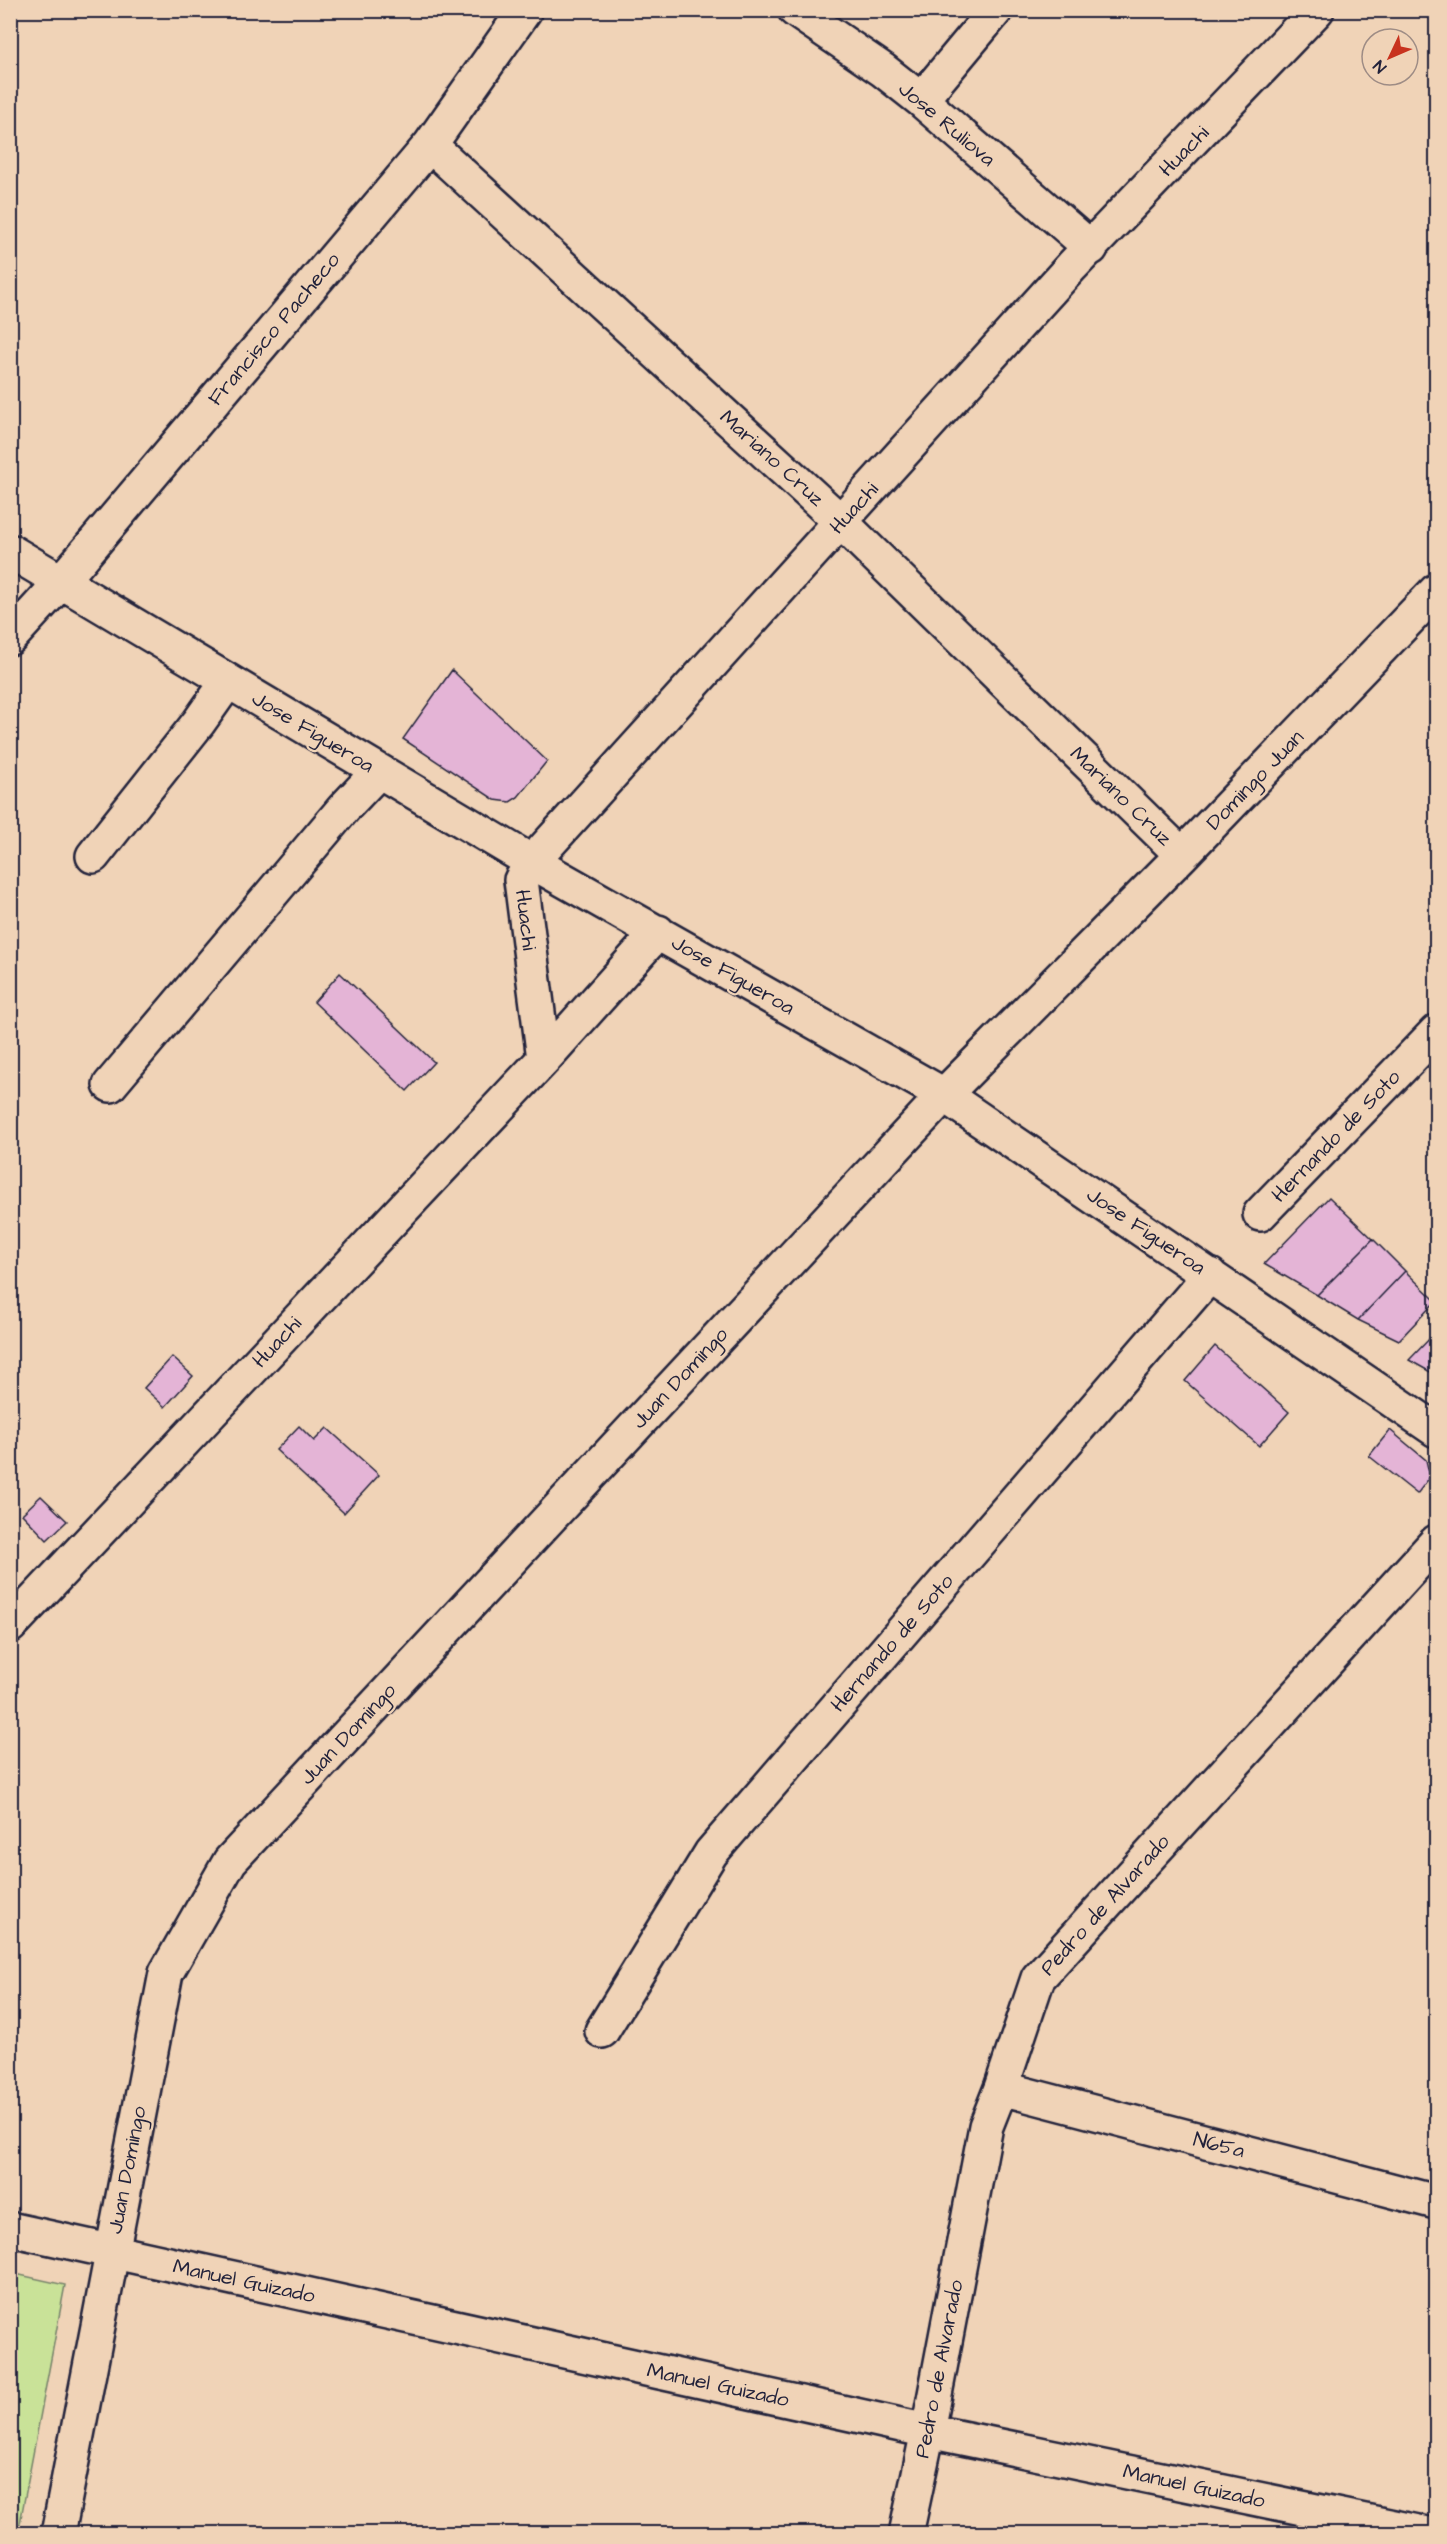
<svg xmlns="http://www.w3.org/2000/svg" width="1447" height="2544" font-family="'Architects Daughter',sans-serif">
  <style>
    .green { fill: #c9e298; stroke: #76826a; stroke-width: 1.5 }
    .building { fill: #e4b4d6; stroke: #22223b; stroke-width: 1.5 }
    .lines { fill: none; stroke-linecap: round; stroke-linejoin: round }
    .minor-casing { stroke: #22223b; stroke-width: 38 }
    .minor { stroke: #f0d3b7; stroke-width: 33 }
    .labels { text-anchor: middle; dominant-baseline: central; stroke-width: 4.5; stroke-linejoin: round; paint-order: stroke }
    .street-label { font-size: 21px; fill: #22223b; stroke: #f0d3b7 }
  </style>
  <rect width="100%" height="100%" fill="#f0d3b7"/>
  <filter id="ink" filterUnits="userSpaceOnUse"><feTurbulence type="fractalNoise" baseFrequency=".0167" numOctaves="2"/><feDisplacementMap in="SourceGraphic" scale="12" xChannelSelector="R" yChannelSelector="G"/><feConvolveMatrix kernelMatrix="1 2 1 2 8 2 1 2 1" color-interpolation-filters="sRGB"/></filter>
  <g filter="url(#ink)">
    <path class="green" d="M11 2273 65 2285 18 2534 10 2533Z"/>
    <path class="building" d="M452 670 547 761 518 797 510 802 495 800 403 739Z
      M340 973 434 1062 407 1091 314 1002Z
      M1329 1197 1373 1239 1317 1295 1264 1264Z
      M1373 1239 1405 1271 1358 1320 1317 1295Z
      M1405 1271 1436 1301 1399 1340 1358 1320Z
      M1435 1333 1436 1372 1434 1374 1409 1360Z
      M1215 1346 1289 1412 1259 1446 1185 1381Z
      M172 1357 193 1376 165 1407 144 1388Z
      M299 1426 314 1441 327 1428 379 1475 344 1513 276 1450Z
      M1390 1430 1426 1460 1430 1477 1417 1494 1369 1456Z
      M41 1496 67 1521 47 1540 22 1514Z"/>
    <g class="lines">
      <defs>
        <path id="minor" d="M795 10 883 70 921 100 1091 248
          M921 100 996 10
          M430 145 841 522 1182 855
          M10 551 532 862 944 1095 1436 1430
          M10 638 61 582 430 145 525 10
          M93 856 199 722 228 681
          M544 1059 521 880 532 862 1072 266 1317 10
          M110 1085 344 808 379 771
          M1260 1214 1436 1032
          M10 1626 544 1059 658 932
          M602 2031 711 1853 1210 1275
          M1001 2088 1436 2202
          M10 2229 928 2431 1428 2534
          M58 2534 166 1973 230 1861 944 1095 1182 855 1436 591
          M906 2534 928 2431 986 2126 1001 2088 1038 1978 1436 1542"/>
      </defs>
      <use href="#minor" class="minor-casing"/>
      <use href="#minor" class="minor"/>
    </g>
  </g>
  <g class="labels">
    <g class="street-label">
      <text transform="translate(947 124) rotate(40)">Jose Ruliova</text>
      <text transform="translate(1184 151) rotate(-46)">Huachi</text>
      <text transform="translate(274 329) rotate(-50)">Francisco Pacheco</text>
      <text transform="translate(772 458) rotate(42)">Mariano Cruz</text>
      <text transform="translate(854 508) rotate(-48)">Huachi</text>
      <text transform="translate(313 732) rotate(31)">Jose Figueroa</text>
      <text transform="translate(1255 780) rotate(-46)">Domingo Juan</text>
      <text transform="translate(1121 796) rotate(44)">Mariano Cruz</text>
      <text transform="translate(526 920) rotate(83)">Huachi</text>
      <text transform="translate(733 975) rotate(30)">Jose Figueroa</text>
      <text transform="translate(1336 1136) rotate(-46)">Hernando de Soto</text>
      <text transform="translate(1146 1231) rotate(34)">Jose Figueroa</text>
      <text transform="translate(277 1342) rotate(-47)">Huachi</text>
      <text transform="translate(680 1378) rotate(-47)">Juan Domingo</text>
      <text transform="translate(892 1643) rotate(-49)">Hernando de Soto</text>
      <text transform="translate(348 1734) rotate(-47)">Juan Domingo</text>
      <text transform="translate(1105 1905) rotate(-48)">Pedro de Alvarado</text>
      <text transform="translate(1219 2145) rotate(14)">N65a</text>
      <text transform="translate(127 2170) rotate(-79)">Juan Domingo</text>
      <text transform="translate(244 2281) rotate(12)">Manuel Guizado</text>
      <text transform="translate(939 2369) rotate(-79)">Pedro de Alvarado</text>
      <text transform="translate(718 2385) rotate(12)">Manuel Guizado</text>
      <text transform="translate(1194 2486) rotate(12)">Manuel Guizado</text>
    </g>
  </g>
  <rect width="1447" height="2544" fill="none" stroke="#f0d3b7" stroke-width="36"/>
  <rect x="18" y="18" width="1411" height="2508" fill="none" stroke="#22223b" stroke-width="2" filter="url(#ink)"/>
  <g transform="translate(1390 57) rotate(226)"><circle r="28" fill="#f0d3b7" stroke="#9e8c85" stroke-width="1.5"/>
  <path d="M0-4.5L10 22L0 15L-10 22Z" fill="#c8321e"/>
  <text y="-9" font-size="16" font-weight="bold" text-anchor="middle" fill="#22223b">N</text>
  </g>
</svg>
